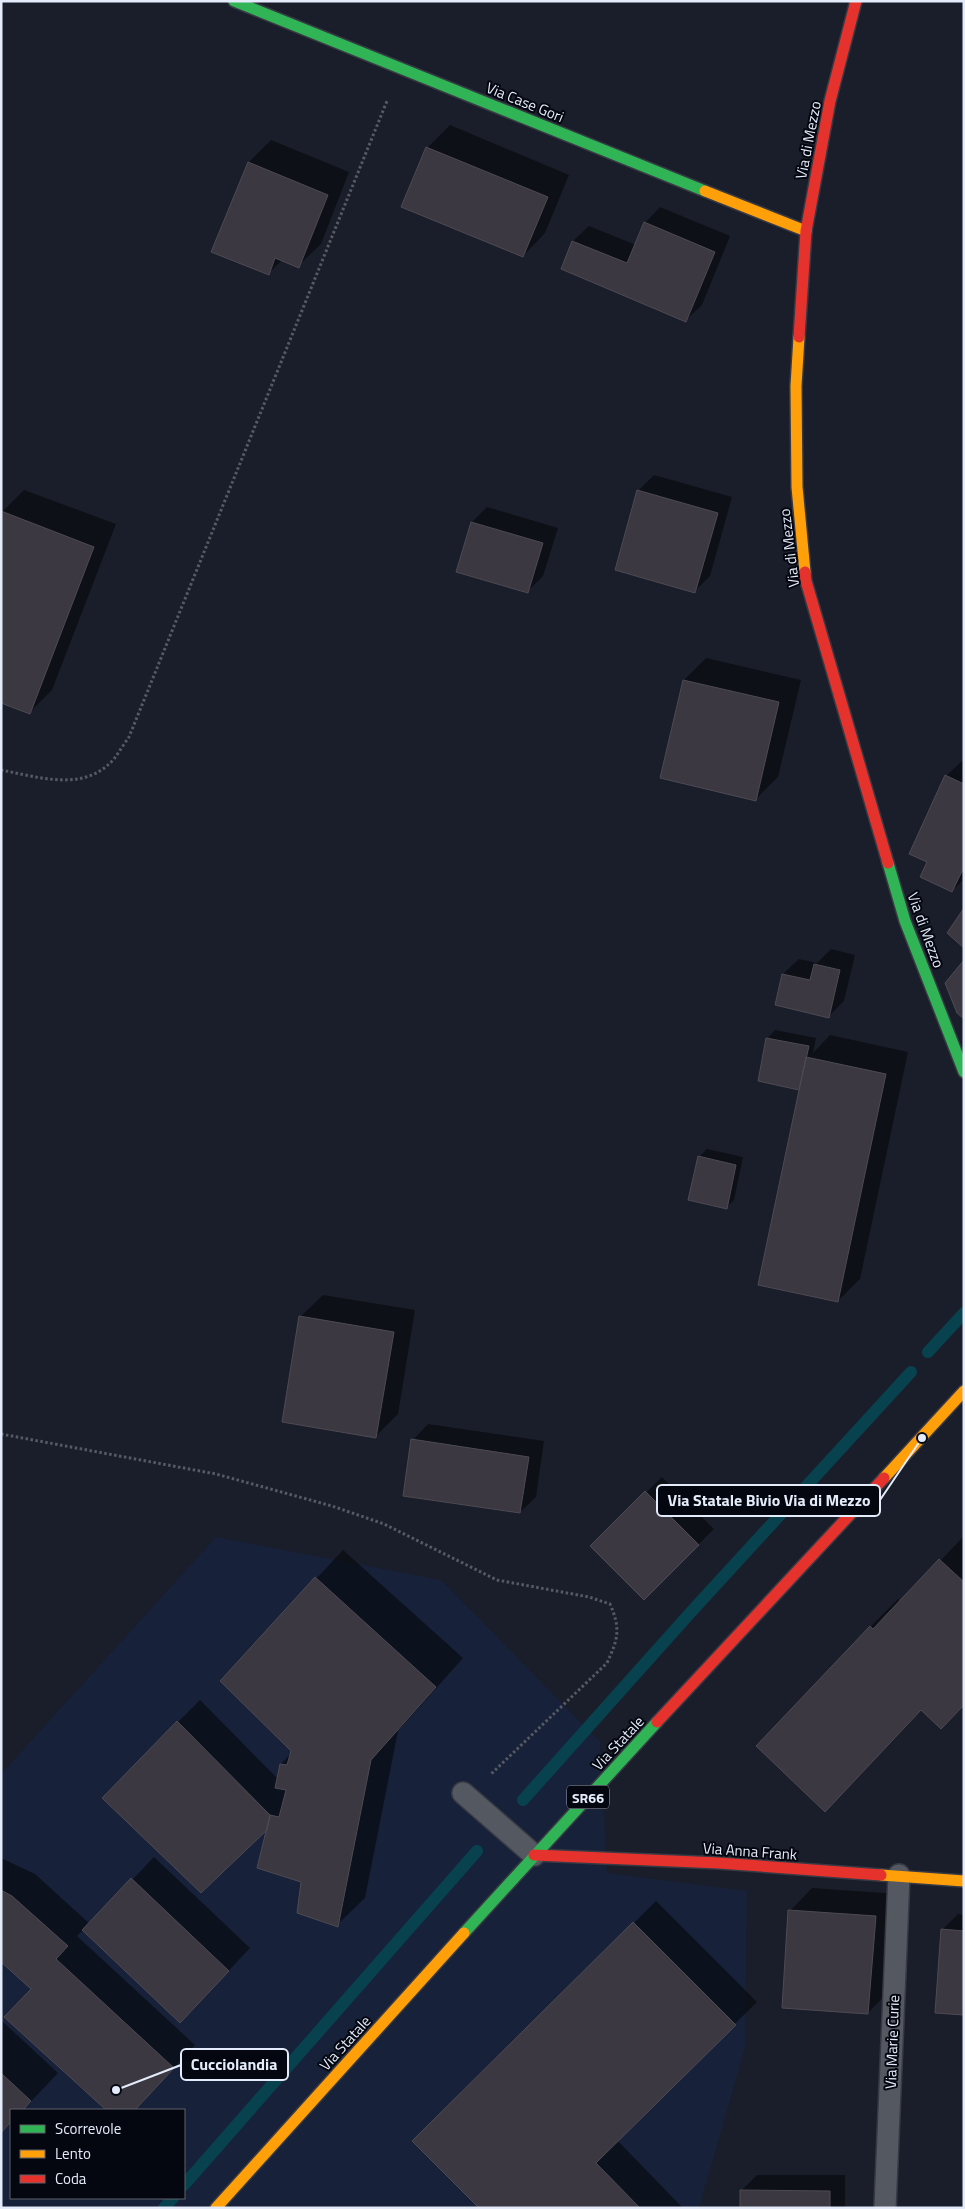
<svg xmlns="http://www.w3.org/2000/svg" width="965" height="2209" font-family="'Titillium Web',sans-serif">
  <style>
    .built { fill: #172139; fill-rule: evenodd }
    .shadow { fill: #0007 }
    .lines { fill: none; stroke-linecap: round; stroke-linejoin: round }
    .stream { stroke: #08424f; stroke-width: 12 }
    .building { fill: #3b3841; stroke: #4e4a53 }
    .lane-casing { stroke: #373a44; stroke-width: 24 }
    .fast-casing { stroke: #373a44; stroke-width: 14 }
    .slow-casing { stroke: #373a44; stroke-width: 14 }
    .jam-casing { stroke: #373a44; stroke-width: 14 }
    .path { stroke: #565a63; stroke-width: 3; stroke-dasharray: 2.5 2.5; stroke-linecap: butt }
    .lane { stroke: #545860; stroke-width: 21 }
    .fast { stroke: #30b455; stroke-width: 11 }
    .slow { stroke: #ff9f0a; stroke-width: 11 }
    .jam { stroke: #e5322d; stroke-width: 11 }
    .labels { text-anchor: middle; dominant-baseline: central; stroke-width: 4; stroke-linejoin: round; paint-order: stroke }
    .shield { fill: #04070f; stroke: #a1a7b4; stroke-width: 1 }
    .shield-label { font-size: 14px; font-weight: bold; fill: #e4ebfa }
    .street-label { font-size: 15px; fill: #e4ebfa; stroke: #04070f }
    .leader { fill: none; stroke: #e4ebfa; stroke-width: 2 }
    .callout-dot { fill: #e4ebfa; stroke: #04070f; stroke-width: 2 }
    .callout { fill: #04070f; stroke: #e4ebfa; stroke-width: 2 }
    .callout-label { font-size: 16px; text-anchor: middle; font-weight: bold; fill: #e4ebfa }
  </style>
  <rect width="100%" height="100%" fill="#1a1e2a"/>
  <path class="built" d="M216 1537 441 1580 600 1742 607 1873 747 1891 745 2047 699 2208H1V1774ZM11 2110H184V2198H11Z"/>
  <path class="shadow" d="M450 125 569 175 545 233 523 256 427 148Z
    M271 140 349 172 321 244 298 266 282 260 268 274 249 162Z
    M660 207 730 236 702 305 686 320 562 269 573 241 589 226 636 245 645 223Z
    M654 475 732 497 710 576 694 592 638 491Z
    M24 490 116 524 52 690 30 712 2 512Z
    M487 507 558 528 543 576 527 592 472 522Z
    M706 658 801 680 778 777 756 799 684 680Z
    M962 761 964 762V879L952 891 928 861 946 776Z
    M831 949 855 955 844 1001 828 1017 783 974 799 959 817 963Z
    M775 1030 816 1038 813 1053 830 1035 908 1052 860 1279 838 1301 801 1089 759 1080 768 1038Z
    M707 1149 743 1157 734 1200 726 1208 699 1157Z
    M323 1295 415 1310 398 1414 376 1436 300 1317Z
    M428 1424 544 1441 536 1497 520 1512 413 1440Z
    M662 1477 714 1529 644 1599 592 1546Z
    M964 1536V1705L941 1728 870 1627 898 1599 901 1602Z
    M343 1550 463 1658 398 1731 365 1898 337 1925 302 1881 268 1827 178 1722 200 1700 278 1779 281 1764 293 1751 221 1681Z
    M154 1857 250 1948 202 1999 83 1930 77 1936 195 2045 135 2110H107L6 2017 32 1989 1 1960V1858L35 1874 90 1924Z
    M812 1888 897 1894 890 1990 868 2013 790 1911Z
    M656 1901 757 2002 617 2140 683 2208H481L414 2141Z
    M958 1914 964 1915V2014L942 1930Z
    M1 2020 58 2073 23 2110H11V2123L1 2134Z
    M757 2175H845V2208H741L742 2190Z"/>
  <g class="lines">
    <path class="stream" d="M928 1352 964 1313
      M523 1800 691 1612 911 1372
      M184 2185 477 1851
      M164 2208 173 2198"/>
  </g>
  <path class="building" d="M426 147 548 197 523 257 401 207Z
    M248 162 328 195 299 268 275 258 269 275 211 252Z
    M644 222 715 252 686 322 561 269 572 241 627 263Z
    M637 490 718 513 695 593 615 570Z
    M1 511 94 547 30 714 1 703Z
    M471 522 543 543 528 593 456 572Z
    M683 680 779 702 756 801 660 778Z
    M945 775 964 784V867L952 892 920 877 927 862 909 854Z
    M964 908V948L947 933Z
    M964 960V1019L957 1013 945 983Z
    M814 964 840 970 829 1018 775 1005 782 974 810 980Z
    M766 1038 809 1046 799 1090 758 1081Z
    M806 1057 886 1074 838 1302 758 1285Z
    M698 1156 736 1165 727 1209 688 1200Z
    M299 1316 394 1332 376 1438 282 1422Z
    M411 1439 529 1457 520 1513 403 1496Z
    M645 1491 699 1545 644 1600 590 1546Z
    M939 1559 964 1582V1705L941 1729 921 1710 825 1812 756 1746 870 1626 873 1629Z
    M315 1577 436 1687 371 1760 338 1927 297 1913 301 1882 257 1868 270 1815 279 1817 286 1790 275 1788 280 1764 287 1765 291 1751 220 1681Z
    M177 1721 270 1815 267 1830 201 1893 102 1798Z
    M131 1878 229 1971 180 2023 82 1930Z
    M1 1890 12 1896 68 1946 56 1959 174 2068 135 2110H106L4 2017 31 1989 1 1962Z
    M788 1910 876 1916 868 2014 782 2008Z
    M633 1922 736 2025 596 2163 640 2208H479L412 2141Z
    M941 1929 964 1931V2015L935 2013Z
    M1 2073 31 2101 23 2110H11V2122L1 2133Z
    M740 2190 830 2191V2208H740Z"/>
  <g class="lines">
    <defs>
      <path id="lane" d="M463 1793 534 1855
        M885 2208 899 1875"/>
      <path id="fast" d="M234 1 705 191
        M888 863 905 921 964 1072
        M464 1933 657 1722"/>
      <path id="slow" d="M705 191 806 231
        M799 337 796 386 797 487 805 572
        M884 1478 964 1391
        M881 1875 964 1881
        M216 2208 464 1933"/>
      <path id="jam" d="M799 337 806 231 830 101 856 1
        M805 572 806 581 888 863
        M657 1722 884 1478
        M534 1855 719 1863 881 1875"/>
    </defs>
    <use href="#lane" class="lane-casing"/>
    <use href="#fast" class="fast-casing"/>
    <use href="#slow" class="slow-casing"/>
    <use href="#jam" class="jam-casing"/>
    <path class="path" d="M1 770C39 777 84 793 114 759 119 752 124 744 129 737L387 101
      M1 1434 216 1474 332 1506 384 1524 497 1580 589 1597 610 1604C621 1629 618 1639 607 1663L490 1775"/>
    <use href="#lane" class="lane"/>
    <use href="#fast" class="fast"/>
    <use href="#slow" class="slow"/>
    <use href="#jam" class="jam"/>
  </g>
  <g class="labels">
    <rect class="shield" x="567" y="1785.5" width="42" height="23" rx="4"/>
    <g class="shield-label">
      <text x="588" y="1797">SR66</text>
    </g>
    <g class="street-label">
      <text transform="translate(525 102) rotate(22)">Via Case Gori</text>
      <text transform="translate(808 140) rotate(-79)">Via di Mezzo</text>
      <text transform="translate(789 548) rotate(-97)">Via di Mezzo</text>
      <text transform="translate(926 930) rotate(70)">Via di Mezzo</text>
      <text transform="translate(618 1743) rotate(-47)">Via Statale</text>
      <text transform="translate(750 1851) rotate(4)">Via Anna Frank</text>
      <text transform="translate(892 2042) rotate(-88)">Via Marie Curie</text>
      <text transform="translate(345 2043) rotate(-48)">Via Statale</text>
    </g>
  </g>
  <path class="leader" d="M922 1438L880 1500M116 2090L181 2065"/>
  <g class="callout-dot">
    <circle cx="922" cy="1438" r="5"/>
    <circle cx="116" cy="2090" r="5"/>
  </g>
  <g class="callout">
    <rect x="657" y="1485" width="223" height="31" rx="5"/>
    <rect x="181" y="2049" width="107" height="31" rx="5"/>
  </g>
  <g class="callout-label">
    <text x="769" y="1506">Via Statale Bivio Via di Mezzo</text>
    <text x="234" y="2070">Cucciolandia</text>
  </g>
  <rect width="965" height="2209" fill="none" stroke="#e4ebfa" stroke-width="5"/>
  <rect x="10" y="2109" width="175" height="90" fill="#04070f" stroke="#5e626d"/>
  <rect x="20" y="2125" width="25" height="8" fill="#30b455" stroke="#5e626d"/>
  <text x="55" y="2134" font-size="15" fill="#e4ebfa">Scorrevole</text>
  <rect x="20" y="2150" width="25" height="8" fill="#ff9f0a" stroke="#5e626d"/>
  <text x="55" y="2159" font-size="15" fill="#e4ebfa">Lento</text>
  <rect x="20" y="2175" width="25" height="8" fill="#e5322d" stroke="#5e626d"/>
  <text x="55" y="2184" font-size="15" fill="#e4ebfa">Coda</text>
</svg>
